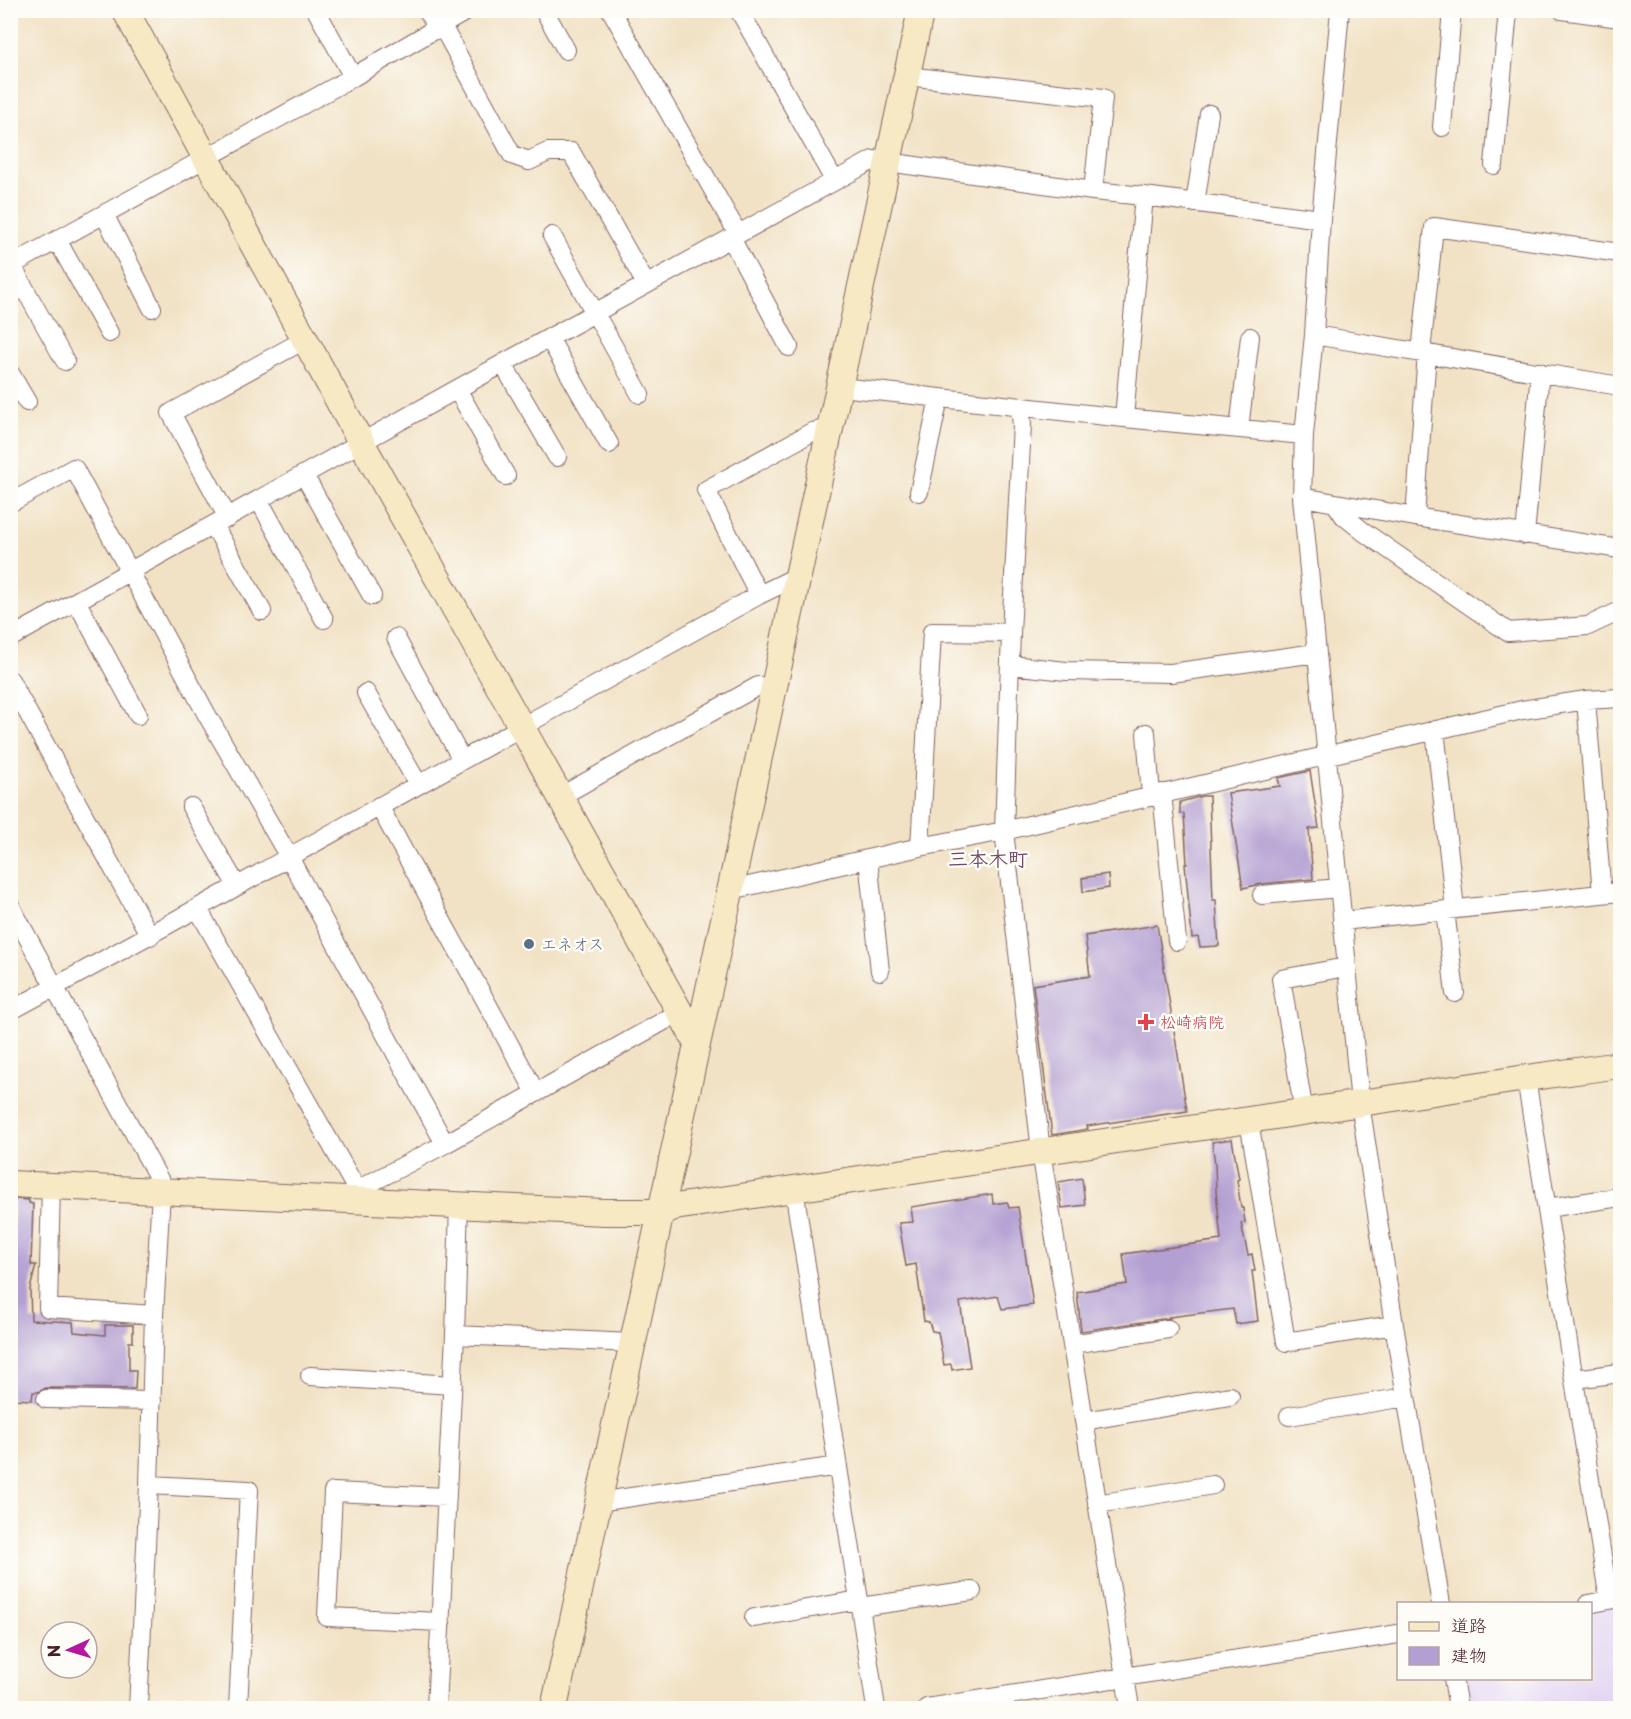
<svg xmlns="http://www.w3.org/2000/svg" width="1631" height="1719" font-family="'Playpen Sans','Klee One',sans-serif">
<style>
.built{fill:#e2d4f3}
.building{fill:#b39fd2}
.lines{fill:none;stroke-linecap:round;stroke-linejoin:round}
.street-casing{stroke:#846361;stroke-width:20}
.secondary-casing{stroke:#846361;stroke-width:28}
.street{stroke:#fff;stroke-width:18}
.secondary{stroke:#f6e9c3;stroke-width:26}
.service-dot{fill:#5c6f8a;stroke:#fdfcf7;stroke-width:2}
.health-dot{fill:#e0444e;stroke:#fdfcf7;stroke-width:2}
.labels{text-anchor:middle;stroke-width:5;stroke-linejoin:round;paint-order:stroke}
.service-label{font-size:16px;fill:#4e5e75;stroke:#fdfcf7;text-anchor:start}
.health-label{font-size:16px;fill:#be3a42;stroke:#fdfcf7;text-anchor:start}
.quarter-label{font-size:20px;font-weight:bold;fill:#6f4c65;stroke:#fdfcf7}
</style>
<rect width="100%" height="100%" fill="#fdfcf7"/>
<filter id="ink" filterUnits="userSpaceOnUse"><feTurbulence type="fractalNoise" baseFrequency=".0167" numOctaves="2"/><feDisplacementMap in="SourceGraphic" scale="12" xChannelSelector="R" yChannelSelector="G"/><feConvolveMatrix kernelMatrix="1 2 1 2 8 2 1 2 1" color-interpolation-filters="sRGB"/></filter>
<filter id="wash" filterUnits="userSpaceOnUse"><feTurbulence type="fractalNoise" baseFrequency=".008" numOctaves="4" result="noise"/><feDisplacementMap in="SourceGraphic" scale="24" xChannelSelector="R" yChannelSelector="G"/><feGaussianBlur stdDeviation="1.35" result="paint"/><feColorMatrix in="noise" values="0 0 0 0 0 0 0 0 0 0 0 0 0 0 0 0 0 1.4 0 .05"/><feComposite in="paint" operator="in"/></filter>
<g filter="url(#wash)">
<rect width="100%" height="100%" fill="#f1e2c5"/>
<path class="built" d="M1620,1604V1708H1465L1460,1679L1590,1678L1591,1609Z"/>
<g id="blocks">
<path class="building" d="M1310,771L1319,828L1309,829L1313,879L1261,884L1243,888L1228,793L1280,786L1278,778Z
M1202,796H1209L1213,900H1216L1219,946L1200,947L1198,937L1192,938L1185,864H1187L1184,814H1180V802Z
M1108,874L1109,888L1083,892L1082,878Z
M1157,925L1187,1111L1087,1126L1088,1129L1052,1135L1033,985L1090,976L1085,936Z
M1232,1139L1239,1179L1237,1180L1241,1208H1243L1245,1222L1241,1223L1248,1255L1252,1254L1255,1271H1252L1258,1321L1236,1324L1233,1309L1169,1317L1170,1318L1081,1331L1077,1292L1127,1284L1123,1254L1221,1240L1216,1191L1215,1164L1212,1142Z
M1082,1178L1085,1205L1062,1208L1058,1182Z
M992,1194L993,1204L1007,1202L1009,1208L1018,1207L1033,1305L1002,1309L998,1296L960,1302L970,1367L952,1370L951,1364L944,1365L938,1332L932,1331L929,1322L924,1321L916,1264L906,1266L899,1223L913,1222L911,1207Z
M13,1199L29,1200V1203L33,1204L31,1265H36L30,1289L31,1320L73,1322L74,1332L105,1335V1325H133V1342H129V1370H136L135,1389L46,1388L38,1392H33L32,1400L10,1399V1242L11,1220H13Z"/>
</g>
</g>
<g filter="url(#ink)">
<use href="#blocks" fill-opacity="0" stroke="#846361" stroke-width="1.5"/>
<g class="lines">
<defs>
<path id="street" d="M316,10L353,77
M427,10L432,19L447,35L512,155L529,161L548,152H571L646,284
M544,10L566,50
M611,10L738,234
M739,10L834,180
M1340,10L1321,219L1314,335L1304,435L1302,497L1360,1103L1394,1325L1441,1604
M1562,10L1620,18
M907,76L1103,98L1093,191
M1442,127L1452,10
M1494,165L1508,10
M1195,203L1209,114
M104,214L152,308
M552,236L640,394
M731,238L789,347
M57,240L109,333
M10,266L353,77L468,10
M12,266L65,361
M1314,335L1620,386
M549,338L609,444
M1421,352L1434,227L1620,253
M503,364L557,457
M10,373L27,402
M840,387L1124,418L1304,435
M457,389L506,476
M1020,407L1022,425L1011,633L1004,831L1041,1151L1130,1708
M1124,418L1144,196
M1239,429L1250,337
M304,475L372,596
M919,492L939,398
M1302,497L1415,517L1620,549
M259,500L324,619
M10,503L74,468L207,715L289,857L445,1144
M1335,503L1344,516L1364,532L1508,632L1588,626L1620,611
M1415,517L1427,353
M228,518L171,413L306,339
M214,526L262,611
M1525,535L1540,372
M759,595L706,490L812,432L830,428
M77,602L138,715
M10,638L549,338L873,160L1093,191L1144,196L1321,219
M396,638L462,760
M1011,665L1066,671L1171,673L1316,653
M10,680L150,936
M366,693L418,784
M1586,700L1602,894
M1435,730L1455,909
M1146,733L1151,795
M1162,793L1177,941
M561,796L758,686L774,688
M379,806L536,1093
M191,807L237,886
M920,847L932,632L1011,633
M868,859L880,971
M731,890L920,847L1004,831L1522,710L1586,700L1620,698
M1262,895L1339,888
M10,905L160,1181L161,1191L154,1315L149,1485L138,1708
M198,909L357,1190
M1445,910L1455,993
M1342,921L1620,892
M10,1011C262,875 509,732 759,595L798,576
M1526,1078L1609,1600
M1304,1112L1281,979L1346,967
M1249,1121L1286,1342L1394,1325
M51,1186L48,1308L154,1315
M794,1189L876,1708
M354,1200L357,1190L445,1144L680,1012
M1547,1208L1620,1197
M455,1335L632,1343
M1072,1344L1168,1329
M310,1376L453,1385
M1575,1379L1620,1373
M46,1399L152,1401
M1289,1416L1406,1397
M1084,1421L1230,1396
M149,1485L249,1490L238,1708
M598,1502L838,1466
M1097,1504L1213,1485
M1588,1604L1620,1598
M860,1607L972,1591
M754,1618L859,1600
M441,1622L327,1617L333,1492L447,1497
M1453,1678L1458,1708
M436,1708L455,1335L459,1204
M927,1708L1398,1634"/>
<path id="secondary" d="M125,10L361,442L521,726L697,1043
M10,1184L604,1212H660L675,1207L1526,1078L1620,1065
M554,1708L798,576L921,10"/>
</defs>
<use href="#street" class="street-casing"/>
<use href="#secondary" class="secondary-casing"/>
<use href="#street" class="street"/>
<use href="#secondary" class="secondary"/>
</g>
</g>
<circle class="service-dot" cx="529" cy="944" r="6"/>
<path class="health-dot" d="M1143 1013h6v6h6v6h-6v6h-6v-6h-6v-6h6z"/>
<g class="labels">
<g class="service-label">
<text x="541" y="950">エネオス</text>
</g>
<g class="health-label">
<text x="1160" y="1028">松崎病院</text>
</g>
<g class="quarter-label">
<text x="988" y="866">三本木町</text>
</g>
</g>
<rect width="1631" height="1719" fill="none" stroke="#fdfcf7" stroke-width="36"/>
<rect x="1397" y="1602" width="195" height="78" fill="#fdfcf7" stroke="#b5a4a5" stroke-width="1.5"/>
<rect x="1409" y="1622" width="30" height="9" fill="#f6e9c3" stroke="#b5a4a5" stroke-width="1.5"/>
<text x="1451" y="1632" font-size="18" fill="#4a1f2b">道路</text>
<rect x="1409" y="1647" width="30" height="18" fill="#b39fd2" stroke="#b5a4a5" stroke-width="1.5"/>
<text x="1451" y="1662" font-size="18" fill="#4a1f2b">建物</text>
<g transform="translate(69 1650) rotate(266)"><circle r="28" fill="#fdfcf7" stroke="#b5a4a5" stroke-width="1.5"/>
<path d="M0-4.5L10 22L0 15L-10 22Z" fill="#b5179e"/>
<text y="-9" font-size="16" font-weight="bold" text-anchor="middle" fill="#4a1f2b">N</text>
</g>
</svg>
